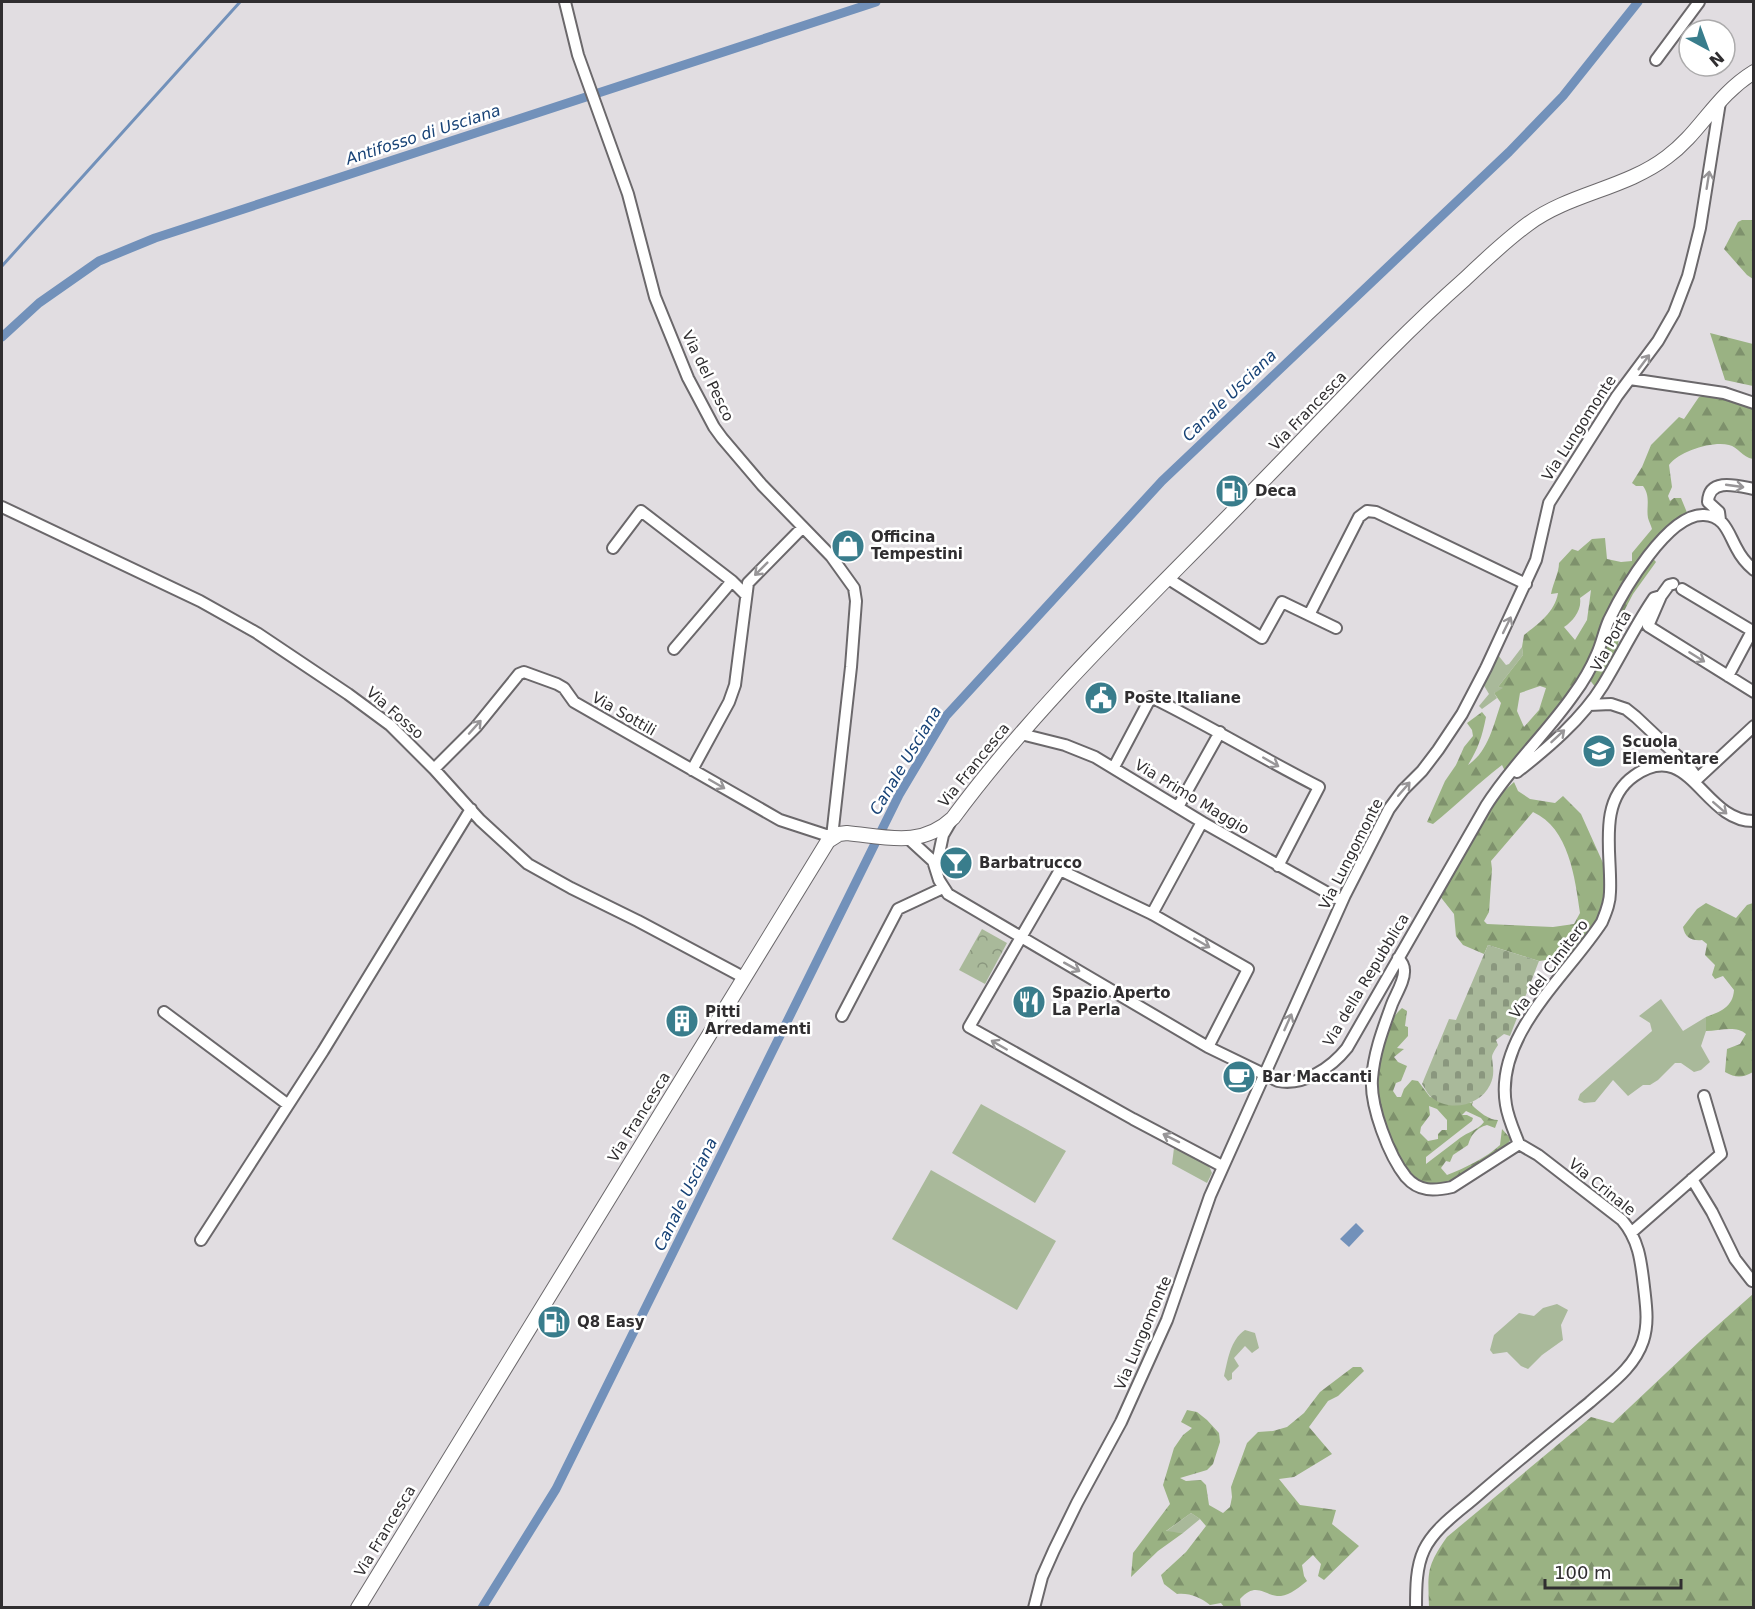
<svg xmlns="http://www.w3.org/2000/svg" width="1755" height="1609" font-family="'DejaVu Sans',sans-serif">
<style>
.grass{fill:#a9b99a}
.forest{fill:url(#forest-firs);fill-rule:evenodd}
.cemetery{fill:url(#cemetery-stones)}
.park{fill:url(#park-crowns)}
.water{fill:#7291ba}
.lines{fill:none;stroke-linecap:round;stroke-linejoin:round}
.stream{stroke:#7291ba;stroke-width:3}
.canal{stroke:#7291ba;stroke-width:9}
.minor-casing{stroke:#6b686b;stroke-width:14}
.major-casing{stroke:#6b686b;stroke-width:16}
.minor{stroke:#fff;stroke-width:10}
.major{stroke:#fff;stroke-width:14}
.oneway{stroke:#989698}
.labels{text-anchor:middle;stroke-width:5;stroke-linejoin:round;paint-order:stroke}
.street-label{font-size:15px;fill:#302e30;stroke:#fff}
.poi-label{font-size:15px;font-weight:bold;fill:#302e30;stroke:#fff;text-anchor:start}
.water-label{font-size:16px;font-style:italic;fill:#174276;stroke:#fff}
</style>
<defs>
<pattern id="forest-firs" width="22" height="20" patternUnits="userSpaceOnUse" patternTransform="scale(1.5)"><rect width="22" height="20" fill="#9ab283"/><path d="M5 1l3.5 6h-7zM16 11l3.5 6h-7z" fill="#7e916c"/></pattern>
<pattern id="cemetery-stones" width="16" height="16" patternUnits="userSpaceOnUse" patternTransform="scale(1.5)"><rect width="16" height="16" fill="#a9b99a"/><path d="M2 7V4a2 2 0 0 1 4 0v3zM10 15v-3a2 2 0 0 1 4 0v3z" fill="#8a977e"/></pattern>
<pattern id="park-crowns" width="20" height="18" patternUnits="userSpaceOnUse" patternTransform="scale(1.5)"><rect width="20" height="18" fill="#a9b99a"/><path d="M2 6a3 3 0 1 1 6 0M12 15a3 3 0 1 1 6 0" fill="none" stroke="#8a977e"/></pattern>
</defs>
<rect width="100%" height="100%" fill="#e1dde1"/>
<path class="grass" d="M1522,647L1523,655L1498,687L1505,688L1494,693L1497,698L1482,709L1479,706L1489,694L1483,684L1498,655L1506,665L1509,664Z
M1661,999L1683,1031L1706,1017V1031L1701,1046L1710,1062L1701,1070L1694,1072L1681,1063H1675L1658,1080L1650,1085H1643L1628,1096L1613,1080L1595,1102L1584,1103L1578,1100L1580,1094L1652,1031L1650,1023L1639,1016Z
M981,1104L1066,1151L1035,1203L952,1153Z
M1174,1148L1209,1166L1212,1173L1207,1183L1172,1164Z
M931,1170L1056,1241L1017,1310L892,1239Z
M1557,1304L1568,1310L1561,1325L1563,1340L1542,1355L1528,1369L1521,1366L1507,1352L1493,1354L1490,1350L1494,1335L1519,1313L1534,1316L1543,1308Z
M1245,1330L1255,1333L1259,1348L1252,1353L1245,1346L1234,1358L1239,1366L1232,1373V1379L1228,1381L1224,1376C1228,1360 1230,1340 1245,1330Z
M1191,1513L1200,1519L1183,1533L1165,1532Z"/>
<path class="forest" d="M1742,220H1753V279L1747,275L1724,249L1738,222Z
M1710,333L1753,344V386L1725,380Z
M1709,394L1753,409V459C1742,457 1738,447 1729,445C1712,441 1680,451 1669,465L1672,487L1668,496L1670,501L1674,498H1681L1688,515L1648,553L1656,562L1633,594L1622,615L1623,624L1619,635L1618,647L1596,688L1589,679L1561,706L1505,771L1502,765C1478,783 1457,805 1433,824L1427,822L1445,781L1456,765L1464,747L1473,736L1472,730L1467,723L1482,712L1486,717C1482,737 1478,749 1468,765C1488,752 1494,724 1501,703L1494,693L1503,688L1498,687L1523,655L1522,647L1524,635C1538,624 1555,612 1558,593L1551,594C1553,583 1559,573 1559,563L1572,549L1578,551L1592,539L1605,538L1607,559L1621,562L1632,561V553L1652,529C1651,525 1649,522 1648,518C1646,507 1651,497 1643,486H1636L1632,483L1642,467L1651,445L1679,417L1684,419L1699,397ZM1591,590L1587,620L1575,640L1564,627C1573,621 1582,610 1580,598ZM1540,686L1546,688L1539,710L1524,727L1517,711L1520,693Z
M1514,782L1518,791L1530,799L1555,803L1563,796L1581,814L1603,863L1608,882L1602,916L1571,957L1539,961L1488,945L1484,954L1463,945L1456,936L1454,914L1439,895L1501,794ZM1533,812C1569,828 1575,878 1580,913L1574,924L1553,927L1487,924L1484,921L1489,912L1492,869L1491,861Z
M1706,903L1736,918L1747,905L1753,903V1072C1742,1078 1736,1078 1725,1072L1727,1049L1740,1044L1746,1034C1736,1025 1719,1031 1706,1031V1017C1720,1012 1733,1007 1734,990L1723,976L1715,979L1712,975L1715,965L1705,955L1707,944L1702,940C1692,941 1685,938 1683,927L1697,909Z
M1402,1008L1407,1011L1405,1026L1408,1027V1036L1397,1048L1404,1049L1394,1057L1398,1062L1407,1066L1401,1081L1396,1083L1393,1091L1397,1097H1401L1404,1089L1412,1080L1418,1081L1430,1097L1471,1103L1473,1101L1472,1105C1479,1112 1489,1120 1498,1120L1495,1128L1487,1125C1476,1128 1471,1135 1468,1145L1453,1155L1450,1162L1446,1161L1441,1168L1447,1175C1465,1168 1486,1158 1500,1145L1502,1129L1511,1139C1504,1151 1456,1183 1443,1185C1437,1186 1429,1185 1423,1185C1400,1168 1379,1119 1377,1090C1377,1074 1379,1060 1384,1044C1388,1028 1390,1019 1402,1008ZM1429,1106L1437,1109L1447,1120V1130H1442L1438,1134V1139L1428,1141L1420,1133L1421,1127L1430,1115ZM1466,1111L1481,1118L1484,1122C1478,1130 1468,1132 1460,1138C1449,1147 1437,1155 1426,1164V1157L1472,1121L1473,1118L1467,1115H1462Z
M1753,1294V1607H1429C1428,1572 1426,1567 1447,1537L1591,1417L1613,1423L1700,1341Z
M1353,1367H1361L1364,1371L1338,1396L1328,1401L1309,1427L1332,1454L1294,1477L1279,1479L1300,1505L1336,1510L1332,1524L1359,1546L1324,1580L1318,1576L1321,1564L1313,1555L1302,1565L1304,1576L1307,1581C1301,1586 1290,1595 1281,1596C1265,1597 1257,1580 1240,1599L1241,1607H1224L1221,1603L1210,1605C1199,1597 1191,1593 1177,1594L1164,1584L1161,1575L1186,1552L1206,1526L1200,1519L1191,1513L1166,1531L1183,1533L1158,1551L1131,1577L1133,1553L1170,1504L1163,1485L1174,1448L1183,1435L1192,1428L1181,1422L1187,1410L1197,1412L1207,1420L1219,1433L1220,1442L1213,1464L1207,1470L1180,1478L1186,1481L1201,1480L1206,1485L1209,1505L1223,1513L1230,1507L1232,1497L1231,1487L1247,1443L1258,1432L1273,1431L1287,1427L1304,1413L1320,1392Z"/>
<path class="cemetery" d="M1488,945L1539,961L1510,1036L1504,1034L1496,1040L1498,1045C1496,1048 1492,1054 1492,1057C1493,1067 1495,1075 1490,1085C1480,1106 1448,1113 1430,1096C1427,1093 1425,1088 1422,1084L1449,1019L1456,1020Z"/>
<path class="park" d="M982,929L1007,943L985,984L959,970Z"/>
<path class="water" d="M1356,1223L1364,1231L1349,1247L1340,1239Z"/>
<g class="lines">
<path class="stream" d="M2,266L240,2"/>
<path class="canal" d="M2,337L39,303L99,261L155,238L876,2
M482,1608L556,1489L899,795L946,716L1162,481L1509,152L1563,96L1638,2"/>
<defs>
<path id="minor" d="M1656,60L1699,2
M1630,379L1724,393L1754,403
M2,507L200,601L257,633L348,694L390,725L434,769L480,820L528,864L571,888L638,921L743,977
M1720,520L1719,512L1708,502C1709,477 1738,486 1754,489
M613,548L641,511L732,581L746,595
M1167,578L1262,638L1282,602L1336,628
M1682,589L1754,632
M1661,596L1648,626L1754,692
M1309,615L1359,517L1367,511L1376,512L1526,584
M674,649L732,581
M1728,676L1752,631
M1589,705L1611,704L1626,709L1636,717L1689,767L1694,774L1695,781
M1021,734L1065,745L1095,757L1202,822L1342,901
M1114,767L1151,697C1208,725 1262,758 1319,787L1278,866
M434,769L476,727L519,674L524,672L557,684L564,688L574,702L780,820L832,837L851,667L856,601L854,588L831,556L762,485L722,438L714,427L688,378L655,297L628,194L578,55L565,2
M692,770L729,702L735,685L748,583L802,528
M1517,772C1548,748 1582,719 1603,685C1620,657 1634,628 1652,601L1654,598L1661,596L1669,585L1673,584
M1695,781L1754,726
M1178,807L1220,732
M909,839L933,861L939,880L948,894L1208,1047L1278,1081C1304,1086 1331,1068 1347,1048L1486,806C1511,766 1547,733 1574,694C1583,682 1591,668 1597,654C1602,643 1604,631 1609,620C1623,591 1668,513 1704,515C1725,516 1728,533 1737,549C1741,557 1747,564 1754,570
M936,868L943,835L950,823
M1152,914L1202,822
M1398,958C1401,961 1404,965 1404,970C1405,980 1396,994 1392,1004C1383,1029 1374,1052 1372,1079C1370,1106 1389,1156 1406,1177C1419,1192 1434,1191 1452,1187L1519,1144
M164,1012L287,1104
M842,1016L898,909L943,888
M1208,1047L1248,969L1152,914L1060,870L969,1027L1133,1119L1222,1166
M1519,1144C1514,1131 1508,1118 1506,1105C1494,1035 1567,976 1602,922C1606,912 1610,903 1610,892C1612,853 1597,802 1634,776C1690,736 1703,822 1754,821
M1692,1179L1712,1212L1735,1259L1752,1281
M1632,1232L1721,1154L1704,1096
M201,1240L323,1051L471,809
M1034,1608L1042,1577L1054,1550L1077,1503L1121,1422L1167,1320L1210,1196L1345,895L1389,809L1403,790L1422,771L1438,750L1462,714L1486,668L1536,560L1549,503L1617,396L1658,341L1674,313L1688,276L1700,228L1720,102
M1416,1608C1416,1588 1416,1567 1424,1550C1435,1527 1460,1511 1478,1495C1515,1463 1552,1433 1590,1402C1610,1384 1634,1368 1643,1341C1649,1323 1646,1305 1644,1287C1641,1261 1639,1240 1622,1220L1538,1155L1519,1144"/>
<path id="major" d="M358,1608L828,841L839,834L847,833C887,837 921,848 953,818C1041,699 1151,597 1253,491C1323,420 1390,345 1465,279C1485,260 1505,241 1528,224C1570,193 1625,189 1667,157C1701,132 1715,96 1754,72"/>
</defs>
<use href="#minor" class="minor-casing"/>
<use href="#major" class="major-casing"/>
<use href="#minor" class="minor"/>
<use href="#major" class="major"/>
</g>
<defs><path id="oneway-shaft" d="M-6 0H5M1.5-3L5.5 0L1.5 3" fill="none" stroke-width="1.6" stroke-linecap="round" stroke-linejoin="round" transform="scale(1.5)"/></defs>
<g class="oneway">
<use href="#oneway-shaft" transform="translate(1708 180) rotate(-81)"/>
<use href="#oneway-shaft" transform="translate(1644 362) rotate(-53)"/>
<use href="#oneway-shaft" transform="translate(1735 486) rotate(8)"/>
<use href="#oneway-shaft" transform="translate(761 569) rotate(135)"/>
<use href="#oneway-shaft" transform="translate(1507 625) rotate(-64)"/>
<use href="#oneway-shaft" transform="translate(1697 657) rotate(32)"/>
<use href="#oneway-shaft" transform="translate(475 727) rotate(-48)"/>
<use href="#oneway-shaft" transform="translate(1558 736) rotate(-43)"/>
<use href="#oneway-shaft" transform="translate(1271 762) rotate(30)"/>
<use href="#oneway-shaft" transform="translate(717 784) rotate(30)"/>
<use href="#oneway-shaft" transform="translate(1404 789) rotate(-49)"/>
<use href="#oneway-shaft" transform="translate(1720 808) rotate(41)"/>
<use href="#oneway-shaft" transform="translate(1202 943) rotate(30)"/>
<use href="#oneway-shaft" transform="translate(1072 967) rotate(29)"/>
<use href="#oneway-shaft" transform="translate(1288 1022) rotate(-66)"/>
<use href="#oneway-shaft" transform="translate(999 1045) rotate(-150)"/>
<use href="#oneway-shaft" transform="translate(1171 1138) rotate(-153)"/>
</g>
<defs>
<symbol id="fuel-disc" viewBox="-11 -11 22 22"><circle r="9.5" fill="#397d8c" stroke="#fff"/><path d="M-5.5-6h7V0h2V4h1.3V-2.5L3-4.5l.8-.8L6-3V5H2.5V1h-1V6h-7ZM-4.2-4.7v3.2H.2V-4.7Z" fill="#fff"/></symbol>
<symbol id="shop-disc" viewBox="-11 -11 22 22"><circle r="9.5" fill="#397d8c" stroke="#fff"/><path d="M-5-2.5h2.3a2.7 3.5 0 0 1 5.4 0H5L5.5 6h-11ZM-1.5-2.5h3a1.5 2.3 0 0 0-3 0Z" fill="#fff"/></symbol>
<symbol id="civic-disc" viewBox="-11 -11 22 22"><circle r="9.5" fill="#397d8c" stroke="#fff"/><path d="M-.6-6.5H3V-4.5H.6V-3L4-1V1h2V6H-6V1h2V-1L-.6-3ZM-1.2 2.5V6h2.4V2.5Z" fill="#fff"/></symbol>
<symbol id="school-disc" viewBox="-11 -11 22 22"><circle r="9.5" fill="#397d8c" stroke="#fff"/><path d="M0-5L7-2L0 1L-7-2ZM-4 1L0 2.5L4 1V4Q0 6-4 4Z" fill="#fff"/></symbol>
<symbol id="bar-disc" viewBox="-11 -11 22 22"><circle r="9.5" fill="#397d8c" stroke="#fff"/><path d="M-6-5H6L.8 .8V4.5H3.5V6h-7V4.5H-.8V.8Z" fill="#fff"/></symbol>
<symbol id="restaurant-disc" viewBox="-11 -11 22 22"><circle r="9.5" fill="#397d8c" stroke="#fff"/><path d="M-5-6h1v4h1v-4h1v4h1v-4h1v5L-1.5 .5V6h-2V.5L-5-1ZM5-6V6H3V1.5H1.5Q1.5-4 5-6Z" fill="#fff"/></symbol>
<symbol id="building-disc" viewBox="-11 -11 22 22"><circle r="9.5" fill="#397d8c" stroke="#fff"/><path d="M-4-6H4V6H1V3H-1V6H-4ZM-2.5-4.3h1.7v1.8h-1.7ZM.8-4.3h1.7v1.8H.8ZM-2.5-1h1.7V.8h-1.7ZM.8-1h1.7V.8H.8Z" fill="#fff"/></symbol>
<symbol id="cafe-disc" viewBox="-11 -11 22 22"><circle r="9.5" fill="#397d8c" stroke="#fff"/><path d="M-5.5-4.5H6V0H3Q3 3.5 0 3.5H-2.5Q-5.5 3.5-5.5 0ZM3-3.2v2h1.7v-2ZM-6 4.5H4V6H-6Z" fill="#fff"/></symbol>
</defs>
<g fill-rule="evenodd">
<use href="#fuel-disc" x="1213" y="472" width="38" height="38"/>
<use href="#shop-disc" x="829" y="527" width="38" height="38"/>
<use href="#civic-disc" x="1082" y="679" width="38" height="38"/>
<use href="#school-disc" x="1580" y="732" width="38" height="38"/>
<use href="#bar-disc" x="937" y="844" width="38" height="38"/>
<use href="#restaurant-disc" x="1010" y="983" width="38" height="38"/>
<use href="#building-disc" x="663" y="1002" width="38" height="38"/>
<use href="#cafe-disc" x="1220" y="1058" width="38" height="38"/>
<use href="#fuel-disc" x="535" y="1303" width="38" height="38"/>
</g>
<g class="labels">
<g class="street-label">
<text transform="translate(708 376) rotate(64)" y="5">Via del Pesco</text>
<text transform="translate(1308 411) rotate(-46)" y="5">Via Francesca</text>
<text transform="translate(1579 428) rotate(-57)" y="5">Via Lungomonte</text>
<text transform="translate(1611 641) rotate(-61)" y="5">Via Porta</text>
<text transform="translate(395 713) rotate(41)" y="5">Via Fosso</text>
<text transform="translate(624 714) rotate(30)" y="5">Via Sottili</text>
<text transform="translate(974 765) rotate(-51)" y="5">Via Francesca</text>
<text transform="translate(1192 797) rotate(31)" y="5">Via Primo Maggio</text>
<text transform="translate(1351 854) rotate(-63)" y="5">Via Lungomonte</text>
<text transform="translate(1549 969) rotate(-53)" y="5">Via del Cimitero</text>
<text transform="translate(1366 980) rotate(-59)" y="5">Via della Repubblica</text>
<text transform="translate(639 1117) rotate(-58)" y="5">Via Francesca</text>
<text transform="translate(1602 1187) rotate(39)" y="5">Via Crinale</text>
<text transform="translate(1143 1333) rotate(-67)" y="5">Via Lungomonte</text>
<text transform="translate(385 1531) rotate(-59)" y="5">Via Francesca</text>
</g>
<g class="poi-label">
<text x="1255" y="496">Deca</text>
<text x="871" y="542">Officina<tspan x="871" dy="17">Tempestini</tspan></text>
<text x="1124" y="703">Poste Italiane</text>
<text x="1622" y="747">Scuola<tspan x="1622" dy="17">Elementare</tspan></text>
<text x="979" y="868">Barbatrucco</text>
<text x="1052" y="998">Spazio Aperto<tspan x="1052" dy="17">La Perla</tspan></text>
<text x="705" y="1017">Pitti<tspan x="705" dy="17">Arredamenti</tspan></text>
<text x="1262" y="1082">Bar Maccanti</text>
<text x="577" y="1327">Q8 Easy</text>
</g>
<g class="water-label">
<text transform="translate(423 134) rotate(-18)" y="6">Antifosso di Usciana</text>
<text transform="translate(1229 395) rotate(-44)" y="6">Canale Usciana</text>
<text transform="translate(905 760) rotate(-59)" y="6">Canale Usciana</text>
<text transform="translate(685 1194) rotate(-64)" y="6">Canale Usciana</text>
</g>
</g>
<rect width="1755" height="1609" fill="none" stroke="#302e30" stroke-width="6"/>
<g transform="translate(1707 48) rotate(139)"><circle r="28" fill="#ffffff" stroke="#acabac" stroke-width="1.5"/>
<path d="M0-4.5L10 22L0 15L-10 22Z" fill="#397d8c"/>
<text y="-9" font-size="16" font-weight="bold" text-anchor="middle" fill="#302e30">N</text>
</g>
<path d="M1545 1579v9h136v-9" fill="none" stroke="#302e30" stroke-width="3"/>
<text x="1554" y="1579" font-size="18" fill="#302e30" stroke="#ffffff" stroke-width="4.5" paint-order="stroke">100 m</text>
</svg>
